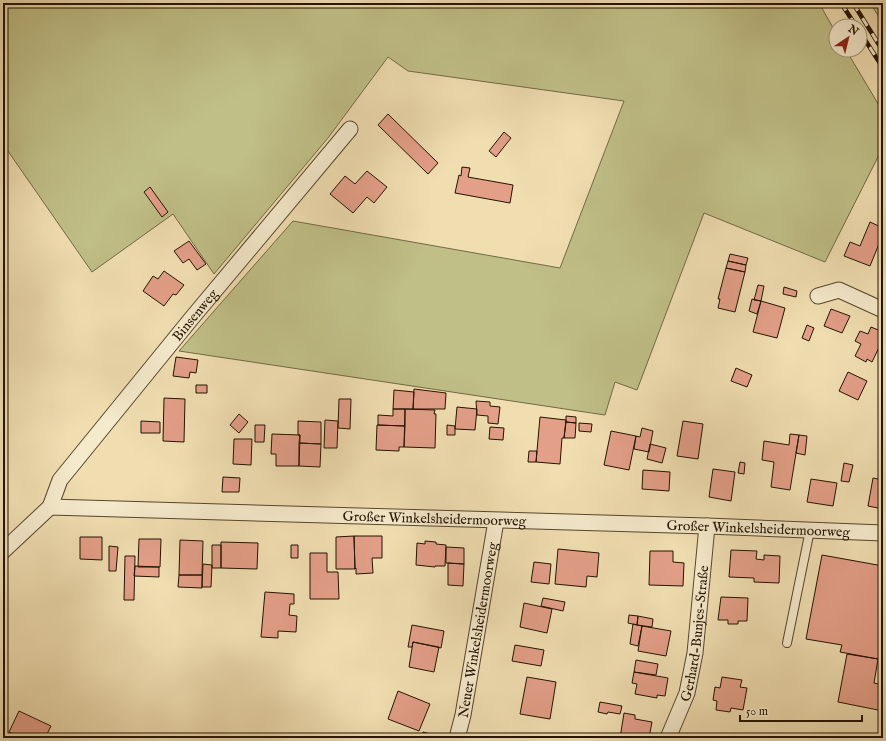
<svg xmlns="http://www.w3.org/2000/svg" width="886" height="741" font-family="'IM FELL English',serif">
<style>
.grass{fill:#c0bf87;stroke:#726944}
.building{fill:#e39f88;stroke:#231300}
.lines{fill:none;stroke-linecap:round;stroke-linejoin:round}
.lane-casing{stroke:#56462c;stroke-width:10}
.street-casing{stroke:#56462c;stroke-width:17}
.lane{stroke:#f5eacc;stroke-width:8}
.street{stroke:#f5eacc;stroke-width:15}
.rail-casing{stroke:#231300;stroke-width:4.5}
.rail{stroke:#f5eacc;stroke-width:3;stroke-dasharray:9;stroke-linecap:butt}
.labels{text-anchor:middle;stroke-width:3;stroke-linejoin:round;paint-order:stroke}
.street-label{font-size:14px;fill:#231300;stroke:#f5eacc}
</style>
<rect width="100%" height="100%" fill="#f0deb1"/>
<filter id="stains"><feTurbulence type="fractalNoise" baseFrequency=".005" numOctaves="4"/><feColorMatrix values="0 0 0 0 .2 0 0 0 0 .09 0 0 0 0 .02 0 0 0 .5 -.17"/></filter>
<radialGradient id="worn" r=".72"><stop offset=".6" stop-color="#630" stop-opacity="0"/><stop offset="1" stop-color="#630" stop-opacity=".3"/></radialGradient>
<path class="grass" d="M3,3H819L836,33V50H846L883,112V147L825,262L704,213L637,390L615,382L605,415L179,351L293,221L560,268L624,101L408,71L388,57L328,138L214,274L173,214L92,272L3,144Z
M870,3H883V23Z"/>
<path class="building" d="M388,114L438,163L428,174L378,125Z
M504,132L511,138L496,157L489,151Z
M462,167L470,168L468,177L513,185L510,203L455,193L459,175L461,176Z
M367,171L387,187L374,203L367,197L353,213L330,194L345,176L355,184Z
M150,187L168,212L162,217L144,192Z
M870,222L883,228V234L870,266L844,256L850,242L860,246Z
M189,241L206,264L197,270L189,259L183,263L174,251Z
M730,254L748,258L746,265L728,261Z
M728,261L746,265L745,272L726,268Z
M726,268L745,272L735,312L718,308L720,299H718Z
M164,271L184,285L176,295L173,294L164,306L143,291L153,276L158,279Z
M758,285L764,286L761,301L754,300Z
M784,287L797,291L796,297L783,294Z
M752,299L761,301L757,314L749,311Z
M761,301L785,308L777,338L753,332Z
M831,309L850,316L842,333L824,326Z
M807,325L814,328L809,341L802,338Z
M871,327L883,332V339L872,362L867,359L866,362L855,356L861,344L855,341L860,331L868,334Z
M176,357L198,360L196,373L190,372L189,378L173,376Z
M736,368L752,375L747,387L731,381Z
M848,372L867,381L858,400L839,391Z
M196,385H207V393H196Z
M414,389L446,393L445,409H413Z
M394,390L414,392L413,409H393Z
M164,398L185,399L184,442L163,441Z
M339,399H351L350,429L338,428Z
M476,401L490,402V406L500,407L498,424L488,423V416L477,415Z
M457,407L477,409L475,430L455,429Z
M393,409H405V426L378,425V415L393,416Z
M405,409L435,410L434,414H436L435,448L404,447Z
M239,414L248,422L239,433L230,425Z
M566,416L576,417V423L566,422Z
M540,417L566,420L564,438H562L560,464L536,462Z
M325,420L338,421L337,448H324Z
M141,421L160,422V433H141Z
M298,421L321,422V444L299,443L300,435H298Z
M683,421L703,424L698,459L677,456Z
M566,422L576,423L575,438H564Z
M579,423L592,424L591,432L579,431Z
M255,425H265L264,442H255Z
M377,425L405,426L404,447H399V451L376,450Z
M447,425L455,426V435H447Z
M490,427L504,428L503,440L489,439Z
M642,428L653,431L649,452L634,449L636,436L640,437Z
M611,431L636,436L629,470L604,465Z
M272,434L300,435L299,466H276V454H271Z
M790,434L799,435L790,490L771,487L774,462L762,460L764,441L789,445Z
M799,435L807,436L805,455L796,453Z
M234,439H252L251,465L233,464Z
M299,443L321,444L320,467L299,466Z
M650,444L666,448L662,463L647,459Z
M529,451H537L536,462H528Z
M740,462L745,463L744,474L738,473Z
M844,463L853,465L849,482L841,481Z
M713,469L735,472L731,501L709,497Z
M643,470L670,472L669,491L642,489Z
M223,477L240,478L239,492H222Z
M873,478L883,480V509L868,506Z
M811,479L837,483L833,506L807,502Z
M354,536L355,569H336V537Z
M354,536H382V558H372L373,573L356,574V568L355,569Z
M80,537H102V560L80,559Z
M139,539H161L160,567H138Z
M180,540L203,541L202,575H179Z
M425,541L436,542V544L446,545L445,566H435V567L416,565L417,543L425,544Z
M221,542L258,543L257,569L221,568Z
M212,545H221V568H212Z
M291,545H298V558H291Z
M109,546L118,547L116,571H109Z
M446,547L464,548V564L446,563Z
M558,549L599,553L597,577L587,576L586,587L555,584Z
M731,550L757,551L756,559L764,560V555L780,556L779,583L754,582V578L729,577Z
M650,551H673V562L684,563L683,586L649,585Z
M310,553H327V572H338L339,599H310Z
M822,555L883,566V634L878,659L840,652L842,645L806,639Z
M125,556H135L134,600H124Z
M534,562L551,564L549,584L531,582Z
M448,563L464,564L463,586L448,585Z
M203,564L212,565L211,587H202Z
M135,566L159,567V577L134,576Z
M179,575H202V588L178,587Z
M265,592L294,594V604H290L289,615L297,616L296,632L278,631V638L261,637Z
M721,597L748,598L747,621H738V624H728V620H718Z
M543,598L565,602L563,611L541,606Z
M524,603L552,609L547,633L520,627Z
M629,615L638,616L637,625L628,623Z
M638,616L653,619L652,627L637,625Z
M633,624L642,626L638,646L630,644Z
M412,625L444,631L441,648L413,642L412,647H408Z
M642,626L671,631L666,656L638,651Z
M413,642L439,647L434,672L409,667Z
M515,645L544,650L541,666L512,661Z
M847,654L878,659L874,683L883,685V711L838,702Z
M636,660L658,664L656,675L634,672Z
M634,672L668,678L665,696L657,695V698L635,694L637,684L632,683Z
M527,677L556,682L550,719L520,714Z
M722,677L742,680L740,687L747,688L743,710L731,708L730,712L716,710L717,701L713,700L715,687L720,688Z
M398,691L430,704L419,731L388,719Z
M600,702L622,706L620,714L608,712L607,714L598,712Z
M19,711L51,726L45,738H22L9,732Z
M624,713L635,715V719L652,722L649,738H620Z
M423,732L438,736V738H421Z"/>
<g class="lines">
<defs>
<path id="lane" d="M787,643L810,530"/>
<g id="street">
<path d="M818,296L839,290L883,310"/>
<path id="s1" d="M50,507L60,480L191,319L350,129"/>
<path id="s2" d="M3,551L50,507L707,526L883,533"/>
<path id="s3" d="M457,738L463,715L496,521"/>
<path id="s4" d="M668,738L687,693L695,653L707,526"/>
</g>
</defs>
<use href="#lane" class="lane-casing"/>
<use href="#street" class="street-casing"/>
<use href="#lane" class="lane"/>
<use href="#street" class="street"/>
<defs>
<path id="rail" d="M841,3L856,26
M853,3L883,51
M860,32L883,68"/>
</defs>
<use href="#rail" class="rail-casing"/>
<use href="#rail" class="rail"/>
</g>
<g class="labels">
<g class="street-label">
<text dy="5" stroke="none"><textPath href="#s1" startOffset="242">Binsenweg</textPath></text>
<text dy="5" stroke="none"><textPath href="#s2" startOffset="449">Großer Winkelsheidermoorweg</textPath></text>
<text dy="5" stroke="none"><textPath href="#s2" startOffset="773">Großer Winkelsheidermoorweg</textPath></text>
<text dy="5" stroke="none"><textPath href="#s3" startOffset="110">Neuer Winkelsheidermoorweg</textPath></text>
<text dy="5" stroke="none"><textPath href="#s4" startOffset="109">Gerhard-Bunjes-Straße</textPath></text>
</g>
</g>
<rect width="886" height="741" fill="none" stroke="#f0deb1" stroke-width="16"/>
<rect x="4" y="4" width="878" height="733" fill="none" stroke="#231300" stroke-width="2"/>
<rect x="8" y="8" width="870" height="725" fill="none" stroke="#231300"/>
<g transform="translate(848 38) rotate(35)"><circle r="19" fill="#f5eacc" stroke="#a1947a"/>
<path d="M0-3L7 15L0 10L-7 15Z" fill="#8f2418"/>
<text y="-6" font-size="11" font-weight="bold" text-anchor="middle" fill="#231300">N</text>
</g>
<path d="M740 715v6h122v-6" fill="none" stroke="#231300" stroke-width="2"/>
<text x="746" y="715" font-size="12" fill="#231300" stroke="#f5eacc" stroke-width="3" paint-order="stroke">50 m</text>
<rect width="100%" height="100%" filter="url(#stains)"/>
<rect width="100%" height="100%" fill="url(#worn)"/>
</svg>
